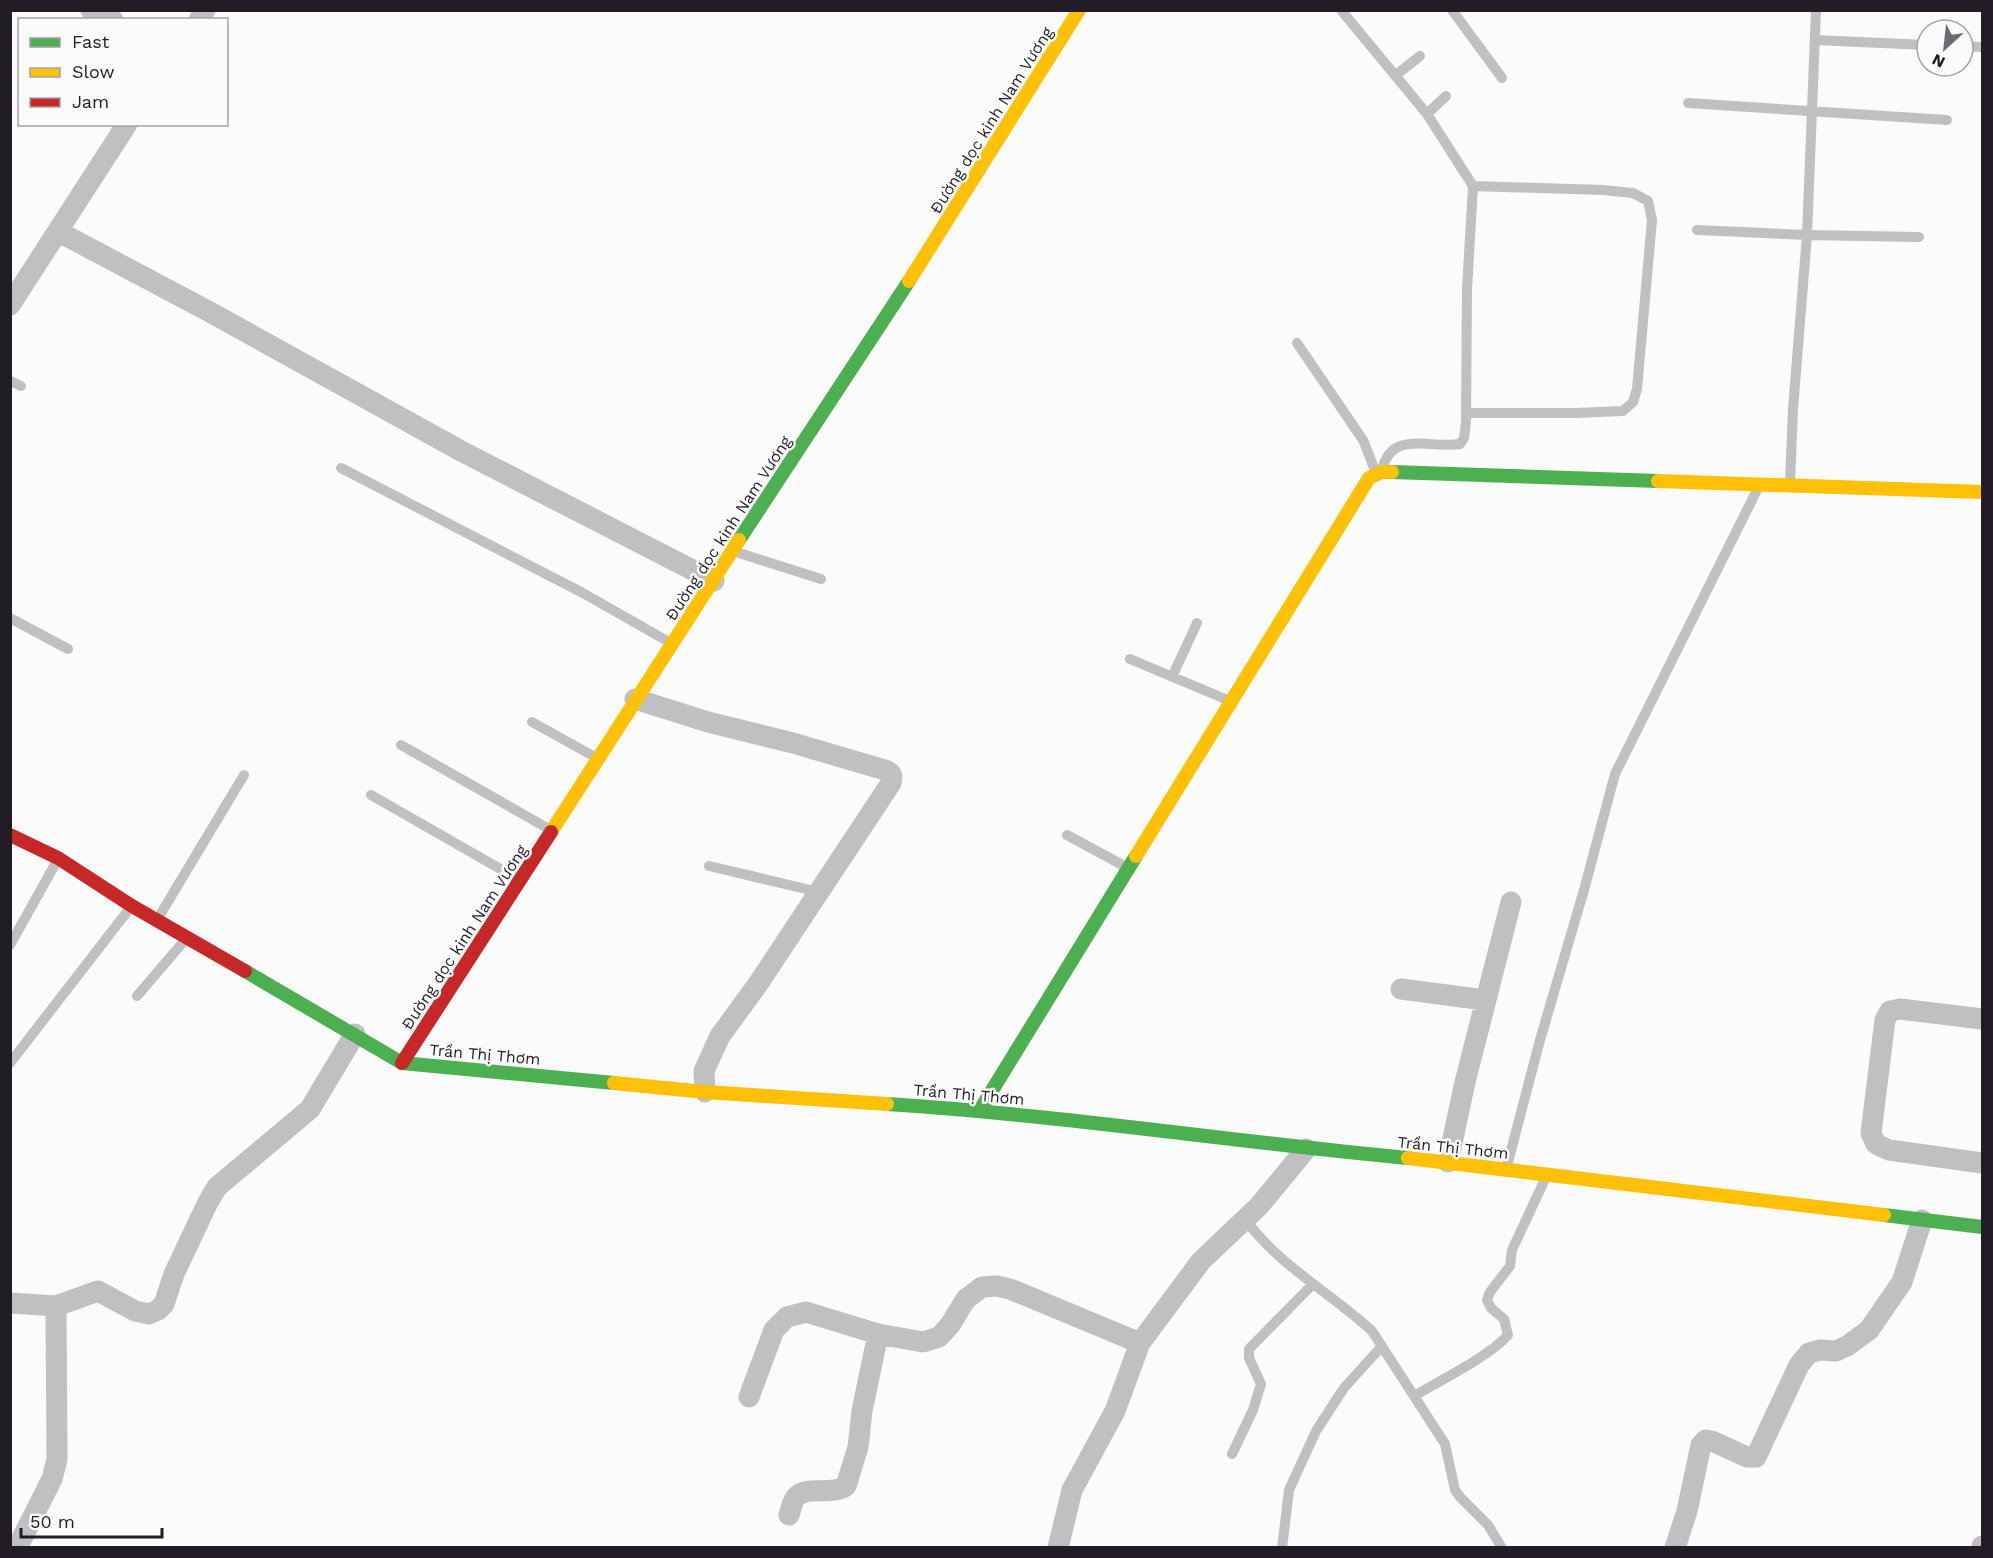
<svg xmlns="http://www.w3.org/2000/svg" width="1993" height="1558" font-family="'Work Sans',sans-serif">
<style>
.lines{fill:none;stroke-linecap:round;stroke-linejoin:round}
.lane{stroke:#c0bfc2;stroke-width:10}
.street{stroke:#c0bfc2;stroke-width:21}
.fast{stroke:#4caf50;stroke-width:14}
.slow{stroke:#ffc107;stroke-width:14}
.jam{stroke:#c62828;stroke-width:14}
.labels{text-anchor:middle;stroke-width:5;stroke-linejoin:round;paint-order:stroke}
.street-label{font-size:16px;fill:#211c26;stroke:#fbfbfb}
</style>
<rect width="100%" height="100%" fill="#fbfbfb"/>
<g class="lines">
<path class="lane" d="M1341,10L1427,114L1473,186L1467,289L1466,422L1464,438L1460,444C1430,449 1392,429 1382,470
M1452,10L1502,78
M1815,40L1927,45
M1963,46L1982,47
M1396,75L1420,56
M1688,103L1947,120
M1427,114L1446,96
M1697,230L1807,235L1919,237
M1297,343L1363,440L1376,473
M10,381L21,386
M1467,413H1575L1623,411L1633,402L1637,389L1652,220L1648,201L1633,193L1603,190L1473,186
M341,468L583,593L669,642
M1790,483L1793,409L1807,235L1816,10
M736,552L821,579
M10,618L68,649
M1130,659L1230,701
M1172,677L1197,623
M532,722L595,757
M401,745L549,829
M371,795L518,879
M1067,835L1128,868
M709,866L819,892
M157,920L244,775
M10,945L58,859
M137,996L185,940
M10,1063L130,908
M1507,1166L1540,1040L1584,890L1615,774L1759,486
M1245,1219C1279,1266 1330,1292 1372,1331L1445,1444L1455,1490L1460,1497L1488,1525L1502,1548
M1414,1396C1439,1381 1490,1356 1508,1335L1504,1319L1491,1308L1487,1300L1490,1292L1510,1266L1512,1250L1547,1175
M1232,1454L1253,1410L1261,1384L1249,1358V1349L1313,1284
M1282,1548L1289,1490L1316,1431L1344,1388L1382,1346"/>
<path class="street" d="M91,10L113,20
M199,20L205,10
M59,232L208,311L463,452L714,581
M10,305L127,124
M635,699L708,722L793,743L885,770C892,773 893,775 891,783L758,984L720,1036L704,1071L705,1092
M1401,989L1485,1000
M1982,1019L1900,1009L1890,1011L1885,1020L1871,1133L1876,1144L1889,1150L1982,1163
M1448,1162L1465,1082L1511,902
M10,1303L56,1306L98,1291L135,1311L149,1314L158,1310L164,1304L174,1274L208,1202L217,1187L310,1109L355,1034
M749,1397L774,1330L787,1317L806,1312L878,1334L923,1342L939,1337L950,1325L966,1299L982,1287L997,1286L1010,1289L1140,1343
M789,1515C791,1510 792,1501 796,1497C806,1485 832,1496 846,1486L858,1447L862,1411L878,1334
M17,1548L52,1479L57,1459L56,1306
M1058,1548L1072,1490L1115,1411L1140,1343L1201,1261L1259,1206L1306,1149
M1675,1548L1687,1511L1701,1445L1706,1440L1712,1441L1747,1457H1756L1799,1365L1809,1353L1820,1350L1836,1351L1847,1346L1869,1330L1902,1282L1922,1220
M1982,1548V1546"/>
<path class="fast" d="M1392,472L1658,481
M739,540L909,281
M245,971L402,1063L614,1083
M887,1104C1061,1115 1234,1142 1408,1158
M980,1110L1136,856
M1884,1215L1982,1227"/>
<path class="slow" d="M909,281L1079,10
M1658,481L1982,492
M551,832L739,540
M1136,856L1369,478L1382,472H1392
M614,1083L705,1092L887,1104
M1408,1158L1884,1215"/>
<path class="jam" d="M10,835L58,858L132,906L245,971
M402,1063L551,832"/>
</g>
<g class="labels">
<g class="street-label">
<text transform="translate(991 120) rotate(-58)" y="6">Đường dọc kinh Nam Vương</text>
<text transform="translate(728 528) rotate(-57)" y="6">Đường dọc kinh Nam Vương</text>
<text transform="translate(464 937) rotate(-57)" y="6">Đường dọc kinh Nam Vương</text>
<text transform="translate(485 1054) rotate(5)" y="6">Trần Thị Thơm</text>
<text transform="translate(969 1094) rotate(5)" y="6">Trần Thị Thơm</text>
<text transform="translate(1453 1147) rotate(6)" y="6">Trần Thị Thơm</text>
</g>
</g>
<rect width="1993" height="1558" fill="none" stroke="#211c26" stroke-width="24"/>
<rect x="18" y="18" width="210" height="108" fill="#fbfbfb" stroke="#a4a2a6" stroke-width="1.5"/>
<rect x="30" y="38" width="30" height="9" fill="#4caf50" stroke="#a4a2a6" stroke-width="1.5"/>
<text x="72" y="48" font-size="18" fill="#211c26">Fast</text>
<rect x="30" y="68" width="30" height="9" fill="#ffc107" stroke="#a4a2a6" stroke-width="1.5"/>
<text x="72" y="78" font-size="18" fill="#211c26">Slow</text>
<rect x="30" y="98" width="30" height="9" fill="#c62828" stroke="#a4a2a6" stroke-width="1.5"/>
<text x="72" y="108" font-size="18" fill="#211c26">Jam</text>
<g transform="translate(1945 48) rotate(207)"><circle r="28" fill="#fbfbfb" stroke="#a4a2a6" stroke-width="1.5"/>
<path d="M0-4.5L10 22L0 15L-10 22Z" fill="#6d6a71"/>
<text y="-9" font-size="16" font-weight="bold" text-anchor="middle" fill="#211c26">N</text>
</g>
<path d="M21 1528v9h141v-9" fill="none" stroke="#211c26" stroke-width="3"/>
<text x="30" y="1528" font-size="18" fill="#211c26" stroke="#fbfbfb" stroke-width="4.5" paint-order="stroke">50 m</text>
</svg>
